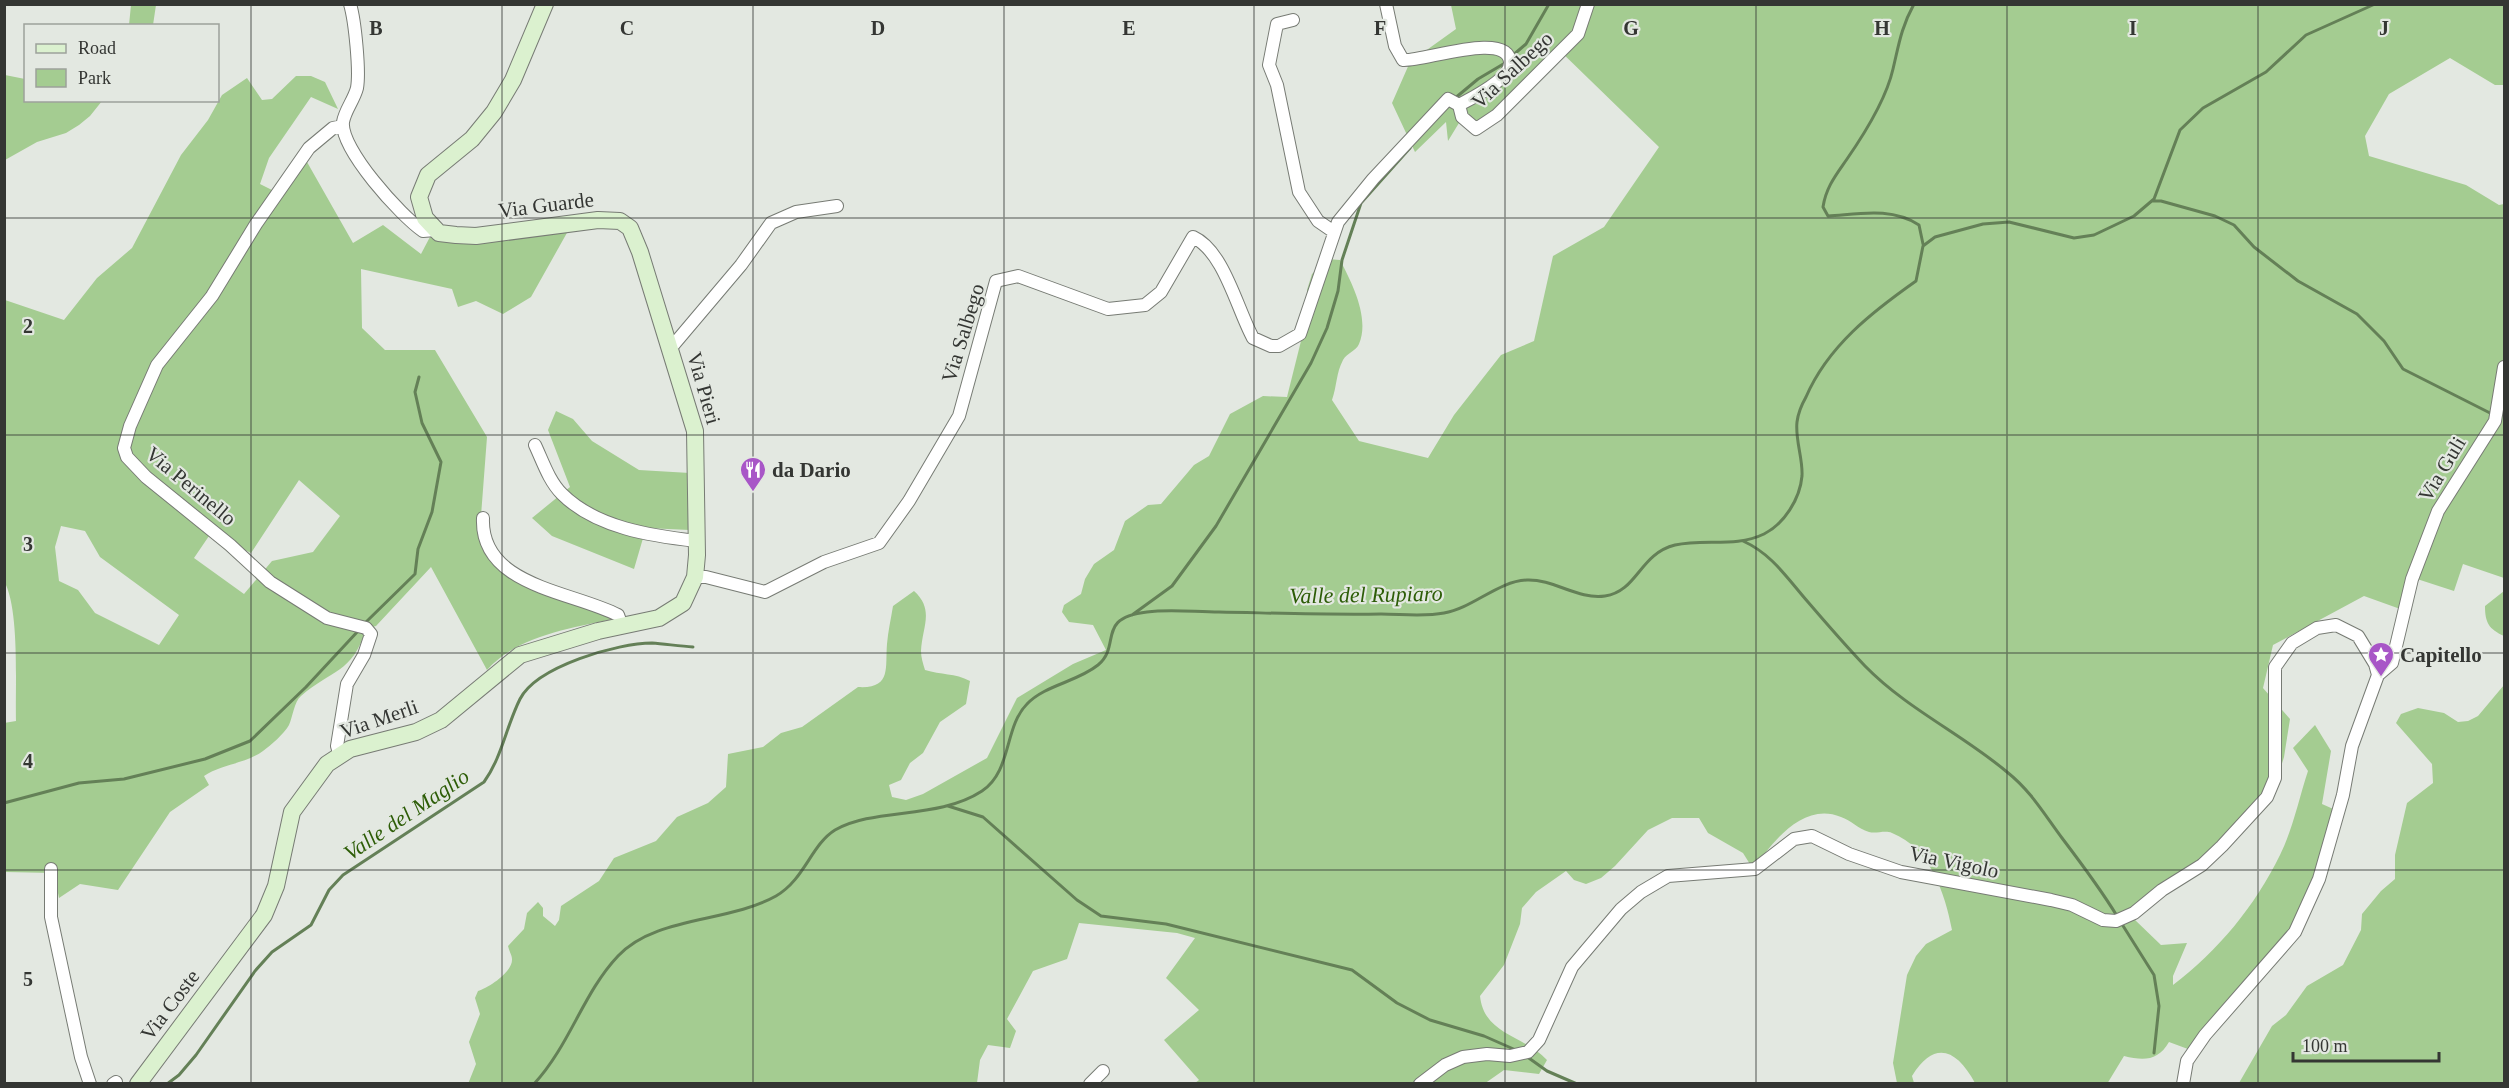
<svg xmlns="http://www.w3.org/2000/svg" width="2509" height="1088" font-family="'Times New Roman',serif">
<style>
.green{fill:#a4cc91;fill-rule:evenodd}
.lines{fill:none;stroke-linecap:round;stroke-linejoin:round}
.stream{stroke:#648057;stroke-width:3}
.street-casing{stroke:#777b74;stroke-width:14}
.secondary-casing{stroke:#777b74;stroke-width:18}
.street{stroke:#fff;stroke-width:12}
.secondary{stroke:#dbf1cf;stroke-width:16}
.grid{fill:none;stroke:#343633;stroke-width:1.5;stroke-opacity:0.55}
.labels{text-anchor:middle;stroke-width:4.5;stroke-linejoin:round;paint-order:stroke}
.street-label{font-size:21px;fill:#343633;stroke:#e3e8e1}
.poi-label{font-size:21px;font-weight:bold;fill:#343633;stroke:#e3e8e1;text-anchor:start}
.water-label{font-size:22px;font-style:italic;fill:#2d5d07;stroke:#e3e8e1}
.grid-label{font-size:20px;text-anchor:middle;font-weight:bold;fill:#343633;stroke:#e3e8e1;stroke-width:4.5;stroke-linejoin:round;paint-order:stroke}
</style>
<rect width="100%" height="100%" fill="#e3e8e1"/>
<path class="green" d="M131,5H156L153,25H129Z
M1451,5H2504V85H2495L2450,58L2389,94L2365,136L2369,156L2466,185L2499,205L2504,204V578L2463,564L2454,591L2414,578L2403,610L2364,596L2273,645L2263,688L2290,719L2284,757L2271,799L2241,827L2166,887L2134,919L2161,945L2187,943L2173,976V985C2218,951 2255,906 2280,855C2293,829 2299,798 2308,771L2293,748L2315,725L2331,751L2322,804L2340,812L2292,939L2196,1052L2169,1042C2158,1061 2144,1061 2124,1056L2107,1084L1975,1083C1957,1050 1935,1039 1912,1076L1914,1083H1897L1893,1063L1907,975L1916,956L1926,944L1952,930C1945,893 1930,848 1892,833C1885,830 1876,834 1869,832C1858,829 1851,820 1841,817C1803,801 1772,843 1753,869L1743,853L1708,833L1699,818H1672L1648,830L1615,866L1601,878L1586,884L1574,880L1566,871L1536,892L1522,908L1520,924L1504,965L1480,996C1484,1035 1524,1035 1547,1060L1539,1074L1504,1070L1484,1084L1195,1083L1199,1080L1164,1040L1199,1010L1166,978L1195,938L1177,933L1079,923L1067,959L1033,971L1007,1019L1016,1031L1010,1048L988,1045L980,1060L977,1083L468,1084L476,1064L469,1042L480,1014L475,998L478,991C488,988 513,972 512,959C512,955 509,951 508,946L524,929L527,913L538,902L543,908V916L555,926L559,920L561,906L599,881L614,858L656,841L677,817L708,803L726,787L728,754L763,747L781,733L802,727L858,687C892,689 885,668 887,644C888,631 891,619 893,606L914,591C935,610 922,627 921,651C921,657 923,664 925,670C941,675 955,673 970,681L966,704L940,722L923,753L910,763L901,780L889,785L892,797L906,800L923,794L987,758L1017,698L1073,664L1106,650L1093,625L1069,622L1062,612L1064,605L1081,594L1085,579L1094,564L1114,550L1125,521L1148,505L1161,504L1194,465L1209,456L1230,414L1263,396L1287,397L1307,317V290L1312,274L1327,259L1340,260C1352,283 1370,318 1359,344C1356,351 1347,353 1343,360C1336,373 1337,386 1332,400L1359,441L1428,458L1454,415L1501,355L1534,341L1553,256L1604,227L1659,147L1556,47L1482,122L1462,118L1448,141L1446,122L1415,152L1392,103L1410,62L1456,29Z
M5,75L25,79L26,100L102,101L90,116L79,125L66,133L37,142L5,160Z
M296,76H311L325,82L338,109L311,97L269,158L260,184L274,191L307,162L353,243L383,225L421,254L431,235L568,231L531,297L503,314L476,301L458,307L452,289L361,269L362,328L385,350H435L487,437L480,529L502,567L617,618C573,628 518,635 487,670L431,567L376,626L366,629C352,674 332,669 301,696C294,702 293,716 289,725C284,734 271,745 263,751C245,764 222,764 204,776L209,785L170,812L118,890L80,884L59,898L54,873L5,872L4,723L16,721C15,687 20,609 4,581L5,300L64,320L97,278L132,248L181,155L208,120L222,95L247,78L262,100L272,99ZM299,480L340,516L313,552L272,561L244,594L194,558L211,533L251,553ZM61,526L85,531L100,557L179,615L159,645L95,613L78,590L59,581L55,547Z
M556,411L573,419L592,441L639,470L690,473V530L646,528L634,569L552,536L532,518L570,487L548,430Z
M2504,591V636C2489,629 2485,623 2485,606Z
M2504,685V1083H2239L2272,1026L2286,1015L2307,986L2343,965L2361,930L2362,914L2381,891L2395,879V855L2407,803L2433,783L2432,764L2396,723L2401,714L2418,708L2444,713L2458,722L2468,721L2478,716Z"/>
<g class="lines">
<path class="stream" d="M1914,4C1901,28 1899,44 1893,69C1886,100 1865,133 1847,159C1836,175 1826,187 1823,207L1828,216C1860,214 1891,207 1919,225L1923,244
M1512,56L1526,44L1549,4
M1454,99L1478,79L1505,63
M2153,201H2161L2215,216L2234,225L2254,247L2298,281L2357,314L2384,341L2403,369L2492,414
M1743,541C1772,554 1787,578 1808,602C1826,623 1846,646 1865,666C1907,709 1962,734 2007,772C2031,791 2044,814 2062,838C2081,863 2100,888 2117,916
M1132,615L1172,586L1216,526L1311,363L1327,328L1338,291L1342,260L1361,203L1410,148
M365,623L415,574L418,549L432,512L441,462L422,423L415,392L419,377
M4,803L79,783L124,779L205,759L250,741L306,687L359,630
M948,806L983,817L1077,900L1101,916L1166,924L1352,970L1397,1003L1430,1020L1484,1036L1518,1051
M2120,921L2154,975L2159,1006L2154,1053
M1526,1056L1547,1071L1577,1084
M167,1084L179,1075L196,1055L255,971L272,952L311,925L329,890L343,875L484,782C502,757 506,727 520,699C537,666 618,643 652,643C665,644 679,646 693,647
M534,1084C570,1045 583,993 618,956C655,916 728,923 776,896C805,879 811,845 835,830C875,807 938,820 982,791C1012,771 1004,727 1027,704C1045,685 1077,682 1098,665C1122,645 1095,618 1147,612C1170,609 1195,612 1219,612C1273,613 1327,615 1381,614C1401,614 1424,617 1444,613C1473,608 1498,581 1527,580C1554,579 1578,600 1605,596C1638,591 1639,554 1675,545C1704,538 1735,548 1764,534C1784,524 1800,499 1802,476C1803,458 1795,440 1797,422C1798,414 1802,404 1806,397C1828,346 1872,312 1916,281L1923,246L1935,237L1983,224L2009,222L2074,238L2094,235L2134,216L2154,199L2180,130L2203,108L2266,72L2306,35L2375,4"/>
<defs>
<path id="street" d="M350,4C355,21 360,71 357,88C354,100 345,110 343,122C340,149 401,216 423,231L435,230
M1386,4L1395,46L1403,60C1422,62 1508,30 1510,62C1511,79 1472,98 1459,105
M1293,20L1277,24L1269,65L1277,85L1299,192L1318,221L1334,232
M670,349L741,265L771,223L796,212L837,206
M535,445C543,462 549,481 562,494C596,528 652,536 697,541
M483,518C480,586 571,591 618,615L622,626
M695,577H706L765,592L824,562L879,543L909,501L959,416L996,281L1018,276L1108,309L1145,305L1161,292L1193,237C1224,251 1237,309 1253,338L1271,346H1279L1300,334L1338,222L1373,179L1448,99L1459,105L1462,117L1476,129L1497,115L1578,34L1588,4
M2378,675L2392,663L2412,579L2438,511L2495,421L2504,367
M340,756L337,746L347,684L364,655L371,634L366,628L327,618L270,582L230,545L146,477L127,457L124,448L130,426L157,365L212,296L256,224L309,148L333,128L343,126
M51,869V917L81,1057L90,1084
M113,1084L116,1082
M1090,1084L1103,1071
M1420,1084L1445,1065L1463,1057L1487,1054L1510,1056L1528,1052L1539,1040L1572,967L1621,909L1641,892L1668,876L1755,869L1794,839L1812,836L1849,854L1901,872L2051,900L2072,905L2103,920L2116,921L2134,913L2162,890L2202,865L2222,846L2267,797L2275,778V667L2292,643L2317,628L2336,625L2358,636L2375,664L2378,675L2352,746L2343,795L2319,879L2295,932L2205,1035L2187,1061L2183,1084"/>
<path id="secondary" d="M138,1084L264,915L276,886L292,812L327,764L350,749L416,732L441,720L520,655L598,631L659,618L683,603L695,577L697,555L695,431L640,252L630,228L620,221L598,220L476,236L456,235L439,233L425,218L419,197L428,175L472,139L494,112L513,80L545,4"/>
</defs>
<use href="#street" class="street-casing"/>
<use href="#secondary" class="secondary-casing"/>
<use href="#street" class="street"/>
<use href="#secondary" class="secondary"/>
</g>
<path class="grid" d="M251,4V1084M502,4V1084M753,4V1084M1004,4V1084M1254,4V1084M1505,4V1084M1756,4V1084M2007,4V1084M2258,4V1084M4,218H2504M4,435H2504M4,653H2504M4,870H2504"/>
<defs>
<symbol id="restaurant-pin" viewBox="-11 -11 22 30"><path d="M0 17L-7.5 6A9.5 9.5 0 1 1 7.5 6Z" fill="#a856c7" stroke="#e3e8e1"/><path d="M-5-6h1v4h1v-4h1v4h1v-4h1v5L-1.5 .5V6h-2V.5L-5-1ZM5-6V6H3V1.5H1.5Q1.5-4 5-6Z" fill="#fff"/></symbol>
<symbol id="sight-pin" viewBox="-11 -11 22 30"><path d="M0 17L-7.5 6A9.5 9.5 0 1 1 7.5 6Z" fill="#a856c7" stroke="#e3e8e1"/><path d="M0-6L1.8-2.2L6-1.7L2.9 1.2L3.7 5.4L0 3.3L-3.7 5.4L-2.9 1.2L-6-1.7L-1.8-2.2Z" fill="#fff"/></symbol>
</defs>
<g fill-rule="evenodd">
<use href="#restaurant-pin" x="738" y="455" width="30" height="40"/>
<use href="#sight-pin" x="2366" y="640" width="30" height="40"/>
</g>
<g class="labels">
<g class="street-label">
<text transform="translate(1512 70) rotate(-43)" y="7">Via Salbego</text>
<text transform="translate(546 205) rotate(-7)" y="7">Via Guarde</text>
<text transform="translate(963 333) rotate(-73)" y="7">Via Salbego</text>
<text transform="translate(704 388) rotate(74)" y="7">Via Pieri</text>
<text transform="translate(2442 469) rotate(-59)" y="7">Via Guli</text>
<text transform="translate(191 486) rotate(40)" y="7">Via Perinello</text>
<text transform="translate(379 719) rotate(-19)" y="7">Via Merli</text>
<text transform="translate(1954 862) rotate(12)" y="7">Via Vigolo</text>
<text transform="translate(170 1005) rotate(-53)" y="7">Via Coste</text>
</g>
<g class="poi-label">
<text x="772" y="477">da Dario</text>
<text x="2400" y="662">Capitello</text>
</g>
<g class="water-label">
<text transform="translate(1366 594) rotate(-1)" y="8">Valle del Rupiaro</text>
<text transform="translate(406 814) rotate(-34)" y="8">Valle del Maglio</text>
</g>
</g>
<g class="grid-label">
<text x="376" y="35">B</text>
<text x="627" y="35">C</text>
<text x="878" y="35">D</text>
<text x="1129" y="35">E</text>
<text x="1380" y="35">F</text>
<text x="1631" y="35">G</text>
<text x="1882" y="35">H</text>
<text x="2133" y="35">I</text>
<text x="2384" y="35">J</text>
<text x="28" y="333">2</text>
<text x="28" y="551">3</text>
<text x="28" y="768">4</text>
<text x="28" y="986">5</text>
</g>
<rect width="2509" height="1088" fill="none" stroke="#343633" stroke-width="12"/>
<rect x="24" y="24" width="195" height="78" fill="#e3e8e1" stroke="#9da19b" stroke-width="1.5"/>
<rect x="36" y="44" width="30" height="9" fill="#dbf1cf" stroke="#9da19b" stroke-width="1.5"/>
<text x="78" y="54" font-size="18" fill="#343633">Road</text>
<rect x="36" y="69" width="30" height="18" fill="#a4cc91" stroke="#9da19b" stroke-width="1.5"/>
<text x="78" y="84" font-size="18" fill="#343633">Park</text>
<path d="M2293 1052v9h146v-9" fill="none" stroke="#343633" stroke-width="3"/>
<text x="2302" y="1052" font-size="18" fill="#343633" stroke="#e3e8e1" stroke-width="4.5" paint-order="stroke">100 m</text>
</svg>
